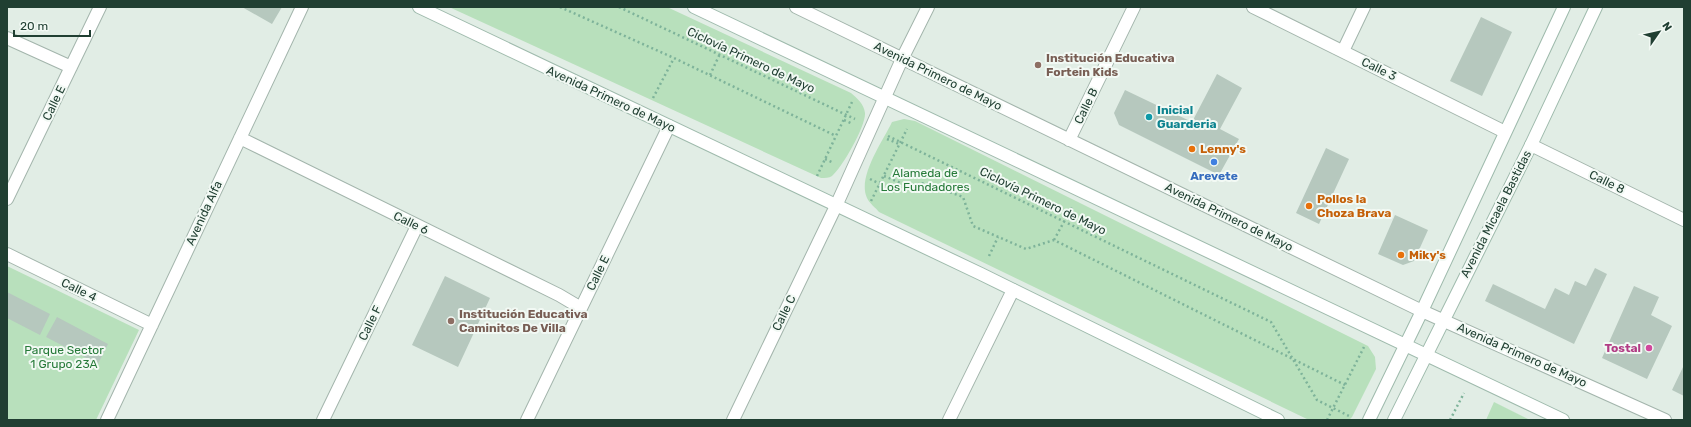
<svg xmlns="http://www.w3.org/2000/svg" width="1691" height="427" font-family="Rubik,sans-serif">
<style>
.green{fill:#b8e0bc}
.building{fill:#b6c8be}
.lines{fill:none;stroke-linecap:round;stroke-linejoin:round}
.street-casing{stroke:#a3b5ac;stroke-width:14}
.secondary-casing{stroke:#9ebaac;stroke-width:14}
.path{stroke:#7eb39a;stroke-width:2.5;stroke-dasharray:2 3;stroke-linecap:butt}
.street{stroke:#fff;stroke-width:12}
.secondary{stroke:#fff;stroke-width:12}
.education-dot{fill:#8d6e63;stroke:#f2f9f4;stroke-width:1.5}
.culture-dot{fill:#0f9aa8;stroke:#f2f9f4;stroke-width:1.5}
.food-dot{fill:#e8710a;stroke:#f2f9f4;stroke-width:1.5}
.shop-dot{fill:#3f7fe0;stroke:#f2f9f4;stroke-width:1.5}
.hotel-dot{fill:#d1479c;stroke:#f2f9f4;stroke-width:1.5}
.labels{text-anchor:middle;stroke-width:4;stroke-linejoin:round;paint-order:stroke}
.education-label{font-size:12px;font-weight:bold;fill:#785e54;stroke:#f2f9f4;text-anchor:start}
.street-label{font-size:12px;fill:#203f32;stroke:#f2f9f4}
.culture-label{font-size:12px;font-weight:bold;fill:#0d838f;stroke:#f2f9f4;text-anchor:start}
.food-label{font-size:12px;font-weight:bold;fill:#c56008;stroke:#f2f9f4;text-anchor:start}
.park-label{font-size:12px;fill:#267a39;stroke:#f2f9f4}
.shop-label{font-size:12px;font-weight:bold;fill:#366cbe;stroke:#f2f9f4}
.hotel-label{font-size:12px;font-weight:bold;fill:#b23c85;stroke:#f2f9f4;text-anchor:end}
</style>
<rect width="100%" height="100%" fill="#e1ede5"/>
<path class="green" d="M449,7H667L851,93C857,98 864,104 865,113C866,126 842,168 832,176C829,178 825,178 821,178Z
M904,119L915,121L1368,346L1375,357L1376,369L1352,417L1349,420H1309L879,212C876,208 869,203 867,198C857,177 883,141 892,122Z
M7,266L139,330L96,420H7Z
M1494,402L1530,420H1486Z"/>
<path class="building" d="M242,7H282L272,24Z
M1481,17L1512,32L1482,96L1450,81Z
M1217,74L1242,88L1220,129L1239,139L1219,175L1119,125L1114,113L1125,90L1192,122Z
M1326,148L1349,159L1319,224L1296,213Z
M1395,215L1428,230L1414,261L1403,265L1378,254Z
M1595,268L1607,274L1574,344L1485,301L1493,284L1545,309L1555,288L1569,295L1575,281L1586,286Z
M445,276L490,298L458,367L412,345Z
M1634,286L1659,297L1651,315L1672,326L1647,379L1602,358Z
M7,292L50,314L40,335L7,318Z
M57,317L108,344L98,364L46,337Z
M1684,365V396L1672,390Z"/>
<g class="lines">
<defs>
<path id="street" d="M796,7L1422,311L1665,420
M1253,7L1505,132
M7,38L71,67
M1343,51L1364,7
M240,138L559,295L581,308
M1069,140L1134,7
M1531,145L1684,220
M7,199L100,7
M7,254L152,325
M107,420L302,7
M323,420L417,226
M527,420L669,126
M733,420L836,206L902,59L928,7
M949,420L1013,290"/>
<path id="secondary" d="M419,7L981,274L1278,420
M694,7L1563,420
M1369,420L1422,311L1564,7
M1394,420L1531,145L1596,7"/>
</defs>
<use href="#street" class="street-casing"/>
<use href="#secondary" class="secondary-casing"/>
<path class="path" d="M560,7L674,58L836,136
M619,7L855,119
M710,75L725,43
M653,98L674,58
M844,120L853,124
M888,136L1271,322L1317,400L1351,417
M887,139L899,144
M825,159L834,163
M817,176L852,102
M884,176L908,186L925,183L963,197L973,226L1026,249L1054,240L1345,385
M870,179L880,184
M871,201L907,129
M1054,240L1072,207
M989,256L998,237
M1327,420L1364,347
M1450,420L1464,393"/>
<use href="#street" class="street"/>
<use href="#secondary" class="secondary"/>
</g>
<g class="education-dot">
<circle cx="1038" cy="65" r="4"/>
<circle cx="451" cy="321" r="4"/>
</g>
<circle class="culture-dot" cx="1149" cy="117" r="4"/>
<g class="food-dot">
<circle cx="1192" cy="149" r="4"/>
<circle cx="1309" cy="206" r="4"/>
<circle cx="1401" cy="255" r="4"/>
</g>
<circle class="shop-dot" cx="1214" cy="162" r="4"/>
<circle class="hotel-dot" cx="1649" cy="348" r="4"/>
<g class="labels">
<g class="education-label">
<text x="1046" y="62">Institución Educativa<tspan x="1046" dy="14">Fortein Kids</tspan></text>
<text x="459" y="318">Institución Educativa<tspan x="459" dy="14">Caminitos De Villa</tspan></text>
</g>
<g class="street-label">
<text transform="translate(751 60) rotate(25)" y="4">Ciclovía Primero de Mayo</text>
<text transform="translate(1379 69) rotate(26)" y="4">Calle 3</text>
<text transform="translate(938 76) rotate(26)" y="4">Avenida Primero de Mayo</text>
<text transform="translate(611 99) rotate(25)" y="4">Avenida Primero de Mayo</text>
<text transform="translate(54 103) rotate(-64)" y="4">Calle E</text>
<text transform="translate(1086 106) rotate(-64)" y="4">Calle B</text>
<text transform="translate(1607 182) rotate(26)" y="4">Calle 8</text>
<text transform="translate(1043 201) rotate(26)" y="4">Ciclovía Primero de Mayo</text>
<text transform="translate(204 213) rotate(-65)" y="4">Avenida Alfa</text>
<text transform="translate(1496 214) rotate(-63)" y="4">Avenida Micaela Bastidas</text>
<text transform="translate(1229 217) rotate(26)" y="4">Avenida Primero de Mayo</text>
<text transform="translate(411 223) rotate(26)" y="4">Calle 6</text>
<text transform="translate(598 273) rotate(-64)" y="4">Calle E</text>
<text transform="translate(79 290) rotate(26)" y="4">Calle 4</text>
<text transform="translate(784 313) rotate(-64)" y="4">Calle C</text>
<text transform="translate(370 323) rotate(-64)" y="4">Calle F</text>
<text transform="translate(1522 355) rotate(24)" y="4">Avenida Primero de Mayo</text>
</g>
<g class="culture-label">
<text x="1157" y="114">Inicial<tspan x="1157" dy="14">Guarderia</tspan></text>
</g>
<g class="food-label">
<text x="1200" y="153">Lenny's</text>
<text x="1317" y="203">Pollos la<tspan x="1317" dy="14">Choza Brava</tspan></text>
<text x="1409" y="259">Miky's</text>
</g>
<g class="park-label">
<text x="925" y="177">Alameda de<tspan x="925" dy="14">Los Fundadores</tspan></text>
<text x="64" y="354">Parque Sector<tspan x="64" dy="14">1 Grupo 23A</tspan></text>
</g>
<g class="shop-label">
<text x="1214" y="180">Arevete</text>
</g>
<g class="hotel-label">
<text x="1641" y="352">Tostal</text>
</g>
</g>
<rect width="1691" height="427" fill="none" stroke="#203f32" stroke-width="16"/>
<g transform="translate(1659 32) rotate(56)" stroke="#f2f9f4" stroke-width="3" paint-order="stroke">
<path d="M0-3L7 15L0 10L-7 15Z" fill="#203f32"/>
<text y="-6" font-size="11" font-weight="bold" text-anchor="middle" fill="#203f32">N</text>
</g>
<path d="M14 30v6h76v-6" fill="none" stroke="#203f32" stroke-width="2"/>
<text x="20" y="30" font-size="12" fill="#203f32" stroke="#f2f9f4" stroke-width="3" paint-order="stroke">20 m</text>
</svg>
